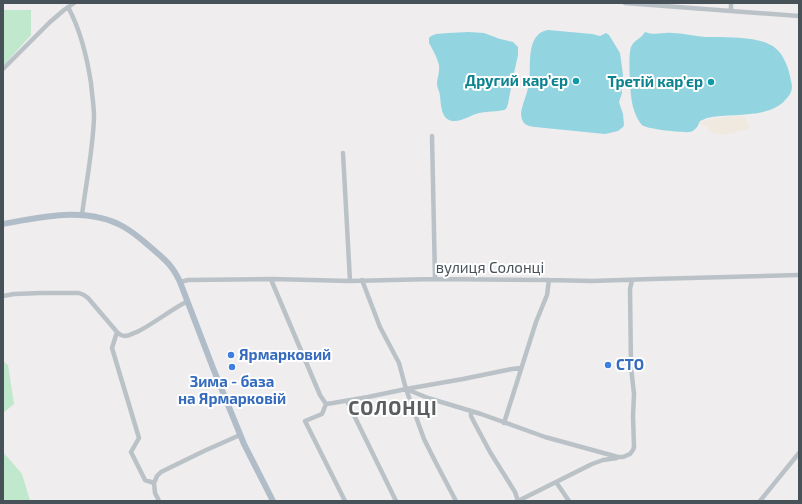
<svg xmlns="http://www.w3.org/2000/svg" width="802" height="504" font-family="'Exo 2',sans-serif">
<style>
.green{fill:#c0e8cd}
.sand{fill:#efe9df}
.water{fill:#92d4e0}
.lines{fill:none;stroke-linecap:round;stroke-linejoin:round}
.minor{stroke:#bac2c8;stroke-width:4.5}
.major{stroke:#b0bdc8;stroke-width:6}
.culture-dot{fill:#0f9aa8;stroke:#fff;stroke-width:1.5}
.shop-dot{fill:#3f7fe0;stroke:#fff;stroke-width:1.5}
.labels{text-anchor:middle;stroke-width:4;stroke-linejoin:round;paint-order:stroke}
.culture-label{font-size:15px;font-weight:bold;fill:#0d838f;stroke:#fff;text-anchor:end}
.street-label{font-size:15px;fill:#475158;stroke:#fff}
.shop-label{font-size:15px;font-weight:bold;fill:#366cbe;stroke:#fff;text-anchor:start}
.district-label{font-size:19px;font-weight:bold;letter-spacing:1px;fill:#5a5e61;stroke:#fff}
</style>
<rect width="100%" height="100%" fill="#efeded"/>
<path class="green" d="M3,8V10H31V35L3,66Z
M3,361L8,365L14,404L3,413Z
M3,452L22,474L30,501H3Z"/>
<path class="sand" d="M738,116L745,117L750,128C741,130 720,139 711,132C709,131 708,129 707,127L700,124V122L710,119Z"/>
<path class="water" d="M548,30L592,34L600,36L606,33L609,35L620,53L623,75L621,86L622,93L619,102L623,114L624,125L623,127L618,131L605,134L535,127C526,126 522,124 521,114C522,104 527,95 529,84C532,69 524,34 548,30Z
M469,32L484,33L500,39L513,42L518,47V55L512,82L508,104L506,109L504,110C496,112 488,111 479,113C470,115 462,122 453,121C441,120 441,105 440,96C440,92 437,88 437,84C437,77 440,73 439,65C437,57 433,50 429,43V38L431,36L436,34L448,33Z
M645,32C654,36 663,32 672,33C683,33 694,36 705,37C723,37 759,36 774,47C784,54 789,69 791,81C793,88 792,92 787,98C784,101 782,104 778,106C759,118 728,113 707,118L700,121C698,126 696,130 690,132C684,133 646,129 642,125C637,120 633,109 632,102C630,93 628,55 631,47C635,39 641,39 645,32Z"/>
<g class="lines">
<path class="minor" d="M625,3L799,16
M731,3V11
M68,7C81,31 87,57 91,83C92,95 94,106 94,117C93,150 86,183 82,215
M3,69L50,22L64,10L74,3
M432,136L435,279
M343,153L350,281
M272,279V282L320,395L326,404L322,414L305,421L345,501
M362,280L380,327L399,363L406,389L424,439L435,461L456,501
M180,282L188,280L272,279L350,281L435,279L549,280L592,281L652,279L799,275
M3,296L14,294L41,293H79L84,295L88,298L117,332L112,348L139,438L131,452L145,480L154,483L155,493L159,501
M117,332C119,334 122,336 125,336C129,336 133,333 137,332C155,323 170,310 188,301
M406,389L428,398L481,414L545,437L618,457H623L630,454L633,450L634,447L633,416L634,394L631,367L630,289L632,280
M347,401L396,501
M326,404L333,403L368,397L406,389L463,379L512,369L521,368
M471,411V416L474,422L490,452L515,492L518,501
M504,423L536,322L547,295L549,280
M556,482L569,501
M154,483L157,476L161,472L204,451L240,435
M518,501L592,464L603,460L617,458
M760,501L799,453"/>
<path class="major" d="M3,224C42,217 87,206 124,227C133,232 141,239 148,245C163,258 172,264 180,282L213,368L244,444L273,501"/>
</g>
<g class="culture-dot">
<circle cx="576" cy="81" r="4"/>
<circle cx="711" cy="82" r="4"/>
</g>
<g class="shop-dot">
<circle cx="231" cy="355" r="4"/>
<circle cx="608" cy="365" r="4"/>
<circle cx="232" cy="367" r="4"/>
</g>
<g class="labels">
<g class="culture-label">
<text x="568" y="86">Другий кар’єр</text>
<text x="703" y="87">Третій кар’єр</text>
</g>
<g class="street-label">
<text x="490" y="273">вулиця Солонці</text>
</g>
<g class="shop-label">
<text x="239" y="360">Ярмарковий</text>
<text x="616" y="370">СТО</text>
<text x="232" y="387" text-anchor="middle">Зима - база<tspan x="232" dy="17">на Ярмарковій</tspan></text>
</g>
<g class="district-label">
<text x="393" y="415">СОЛОНЦІ</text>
</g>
</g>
<rect width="802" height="504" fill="none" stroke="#475158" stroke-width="8"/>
</svg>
